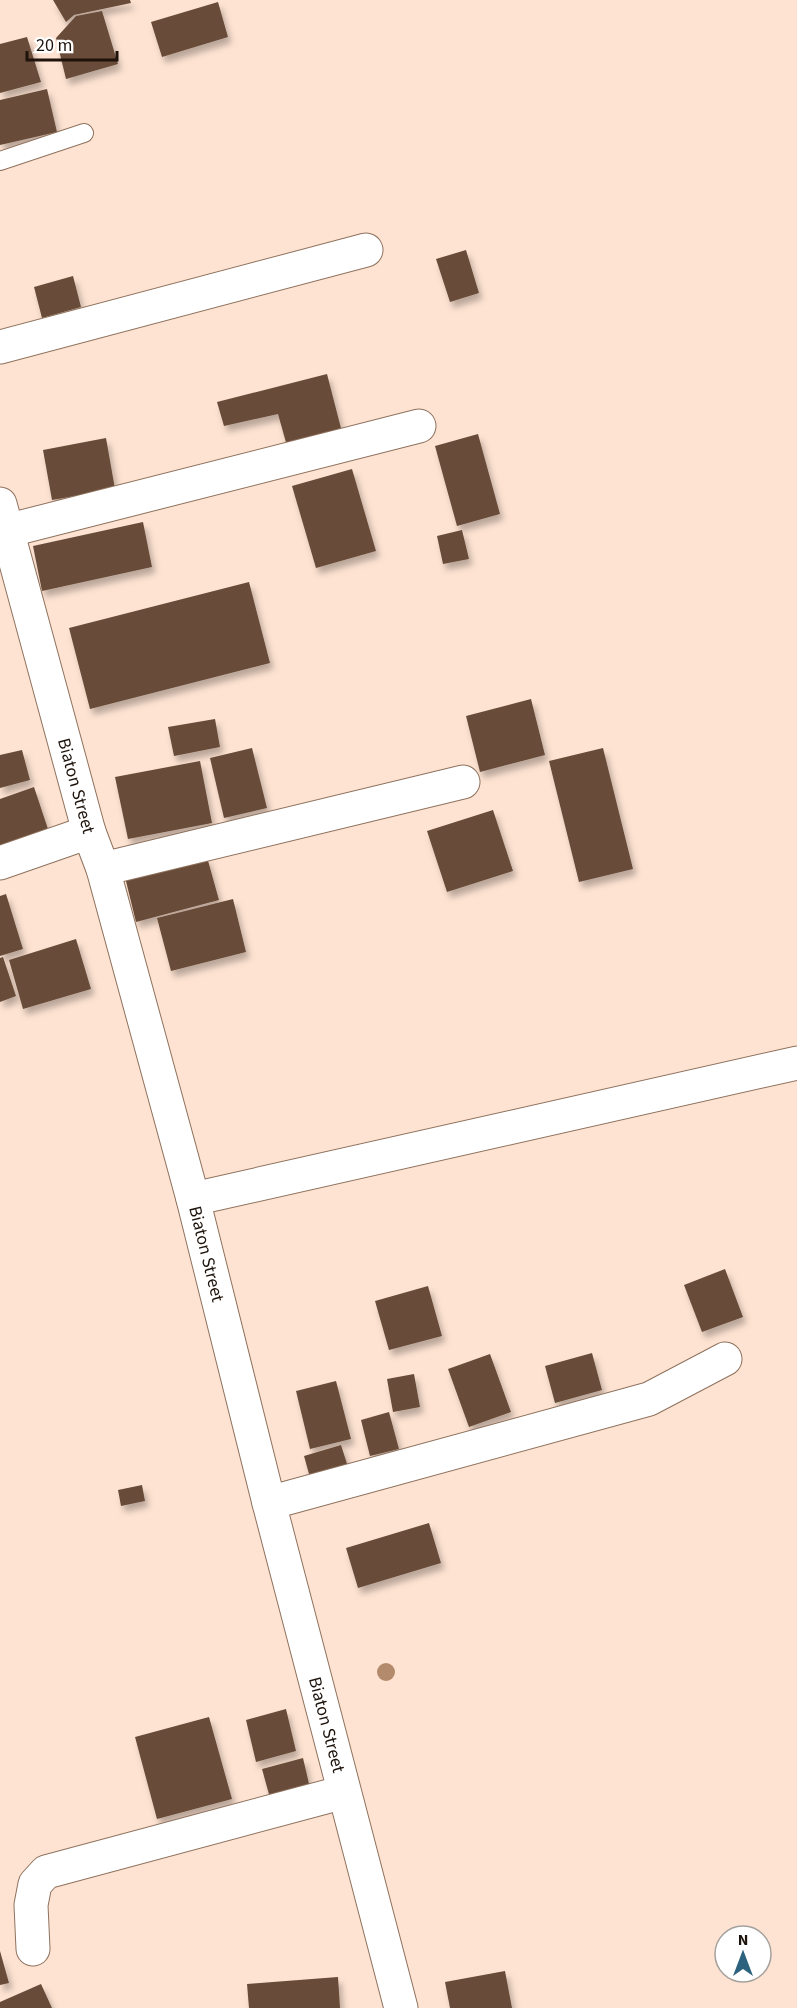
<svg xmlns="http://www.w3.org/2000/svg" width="797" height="2008" font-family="'Source Sans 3',sans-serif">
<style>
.building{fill:#674c39;filter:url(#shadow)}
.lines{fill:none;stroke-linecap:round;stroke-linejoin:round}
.service-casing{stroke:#8e725e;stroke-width:20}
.minor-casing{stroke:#8e725e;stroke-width:35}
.tertiary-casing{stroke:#8e725e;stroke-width:35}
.service{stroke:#fff;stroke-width:18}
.minor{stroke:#fff;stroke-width:33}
.tertiary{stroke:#fff;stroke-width:33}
.tree{fill:#b38a6c}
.labels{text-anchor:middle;stroke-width:6;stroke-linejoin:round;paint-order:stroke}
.street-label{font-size:18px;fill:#1e130b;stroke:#fff}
</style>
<defs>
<filter id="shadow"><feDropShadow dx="3.5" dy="6" stdDeviation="3" flood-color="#0004"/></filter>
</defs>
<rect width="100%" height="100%" fill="#fee3d2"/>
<path class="building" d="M53,0H130L131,3L74,15L66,22Z
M218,2L228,37L162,57L151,22Z
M102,11L118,64L66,79L56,38L76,16Z
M27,37L41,82L0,93V44Z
M47,89L57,132L0,145V100Z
M466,250L479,293L450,302L436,259Z
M73,276L81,307L42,318L34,287Z
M327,374L343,436L287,446L278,414L224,426L217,402Z
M478,434L500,514L457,526L435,446Z
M106,438L115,489L52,500L43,450Z
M352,469L376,551L316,568L292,486Z
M143,522L152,567L42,591L33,546Z
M462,530L469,559L443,564L437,536Z
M249,582L270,663L90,709L69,628Z
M531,699L545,755L480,772L466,716Z
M215,719L220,747L174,756L168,727Z
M252,748L267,808L224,818L210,758Z
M603,748L633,869L579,882L549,761Z
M22,750L30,780L0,788V755Z
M200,761L212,823L128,839L115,777Z
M34,787L51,838L0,855V799Z
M493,810L513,871L447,892L427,831Z
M207,857L219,900L136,922L125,877Z
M6,894L23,949L0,956V896Z
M233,899L246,952L171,971L157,918Z
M76,939L91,989L23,1009L9,960Z
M3,957L16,996L0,1002V958Z
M725,1269L743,1317L702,1332L684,1285Z
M428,1286L442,1336L389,1350L375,1301Z
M592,1353L602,1390L555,1403L545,1366Z
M490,1354L511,1412L469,1427L448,1369Z
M414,1374L420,1407L393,1412L387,1379Z
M336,1381L351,1439L310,1449L296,1391Z
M389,1412L399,1449L370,1456L361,1420Z
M341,1445L349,1470L311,1481L304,1456Z
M142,1485L145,1501L121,1506L118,1490Z
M429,1523L441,1563L358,1588L346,1548Z
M286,1709L296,1751L256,1762L246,1720Z
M209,1717L232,1799L157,1819L135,1737Z
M303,1758L310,1788L270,1798L262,1769Z
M0,1951L9,1983L0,1985Z
M505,1971L512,2008H450L445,1982Z
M338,1977L340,2008H249L247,1984Z
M41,1984L52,2008H0V2002Z"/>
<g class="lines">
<defs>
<path id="service" d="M0,161L84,133"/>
<path id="minor" d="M0,347L366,250
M6,531L419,426
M0,863L89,832
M103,869L463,782
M193,1199L797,1063
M269,1503L649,1399L725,1359
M33,1949L31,1905L35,1884L46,1872L344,1792"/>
<g id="tertiary">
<path id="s1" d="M0,504L89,832L103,869L193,1199L269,1503L401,2008"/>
</g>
</defs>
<use href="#service" class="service-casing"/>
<use href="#minor" class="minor-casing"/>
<use href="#tertiary" class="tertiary-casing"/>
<use href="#service" class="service"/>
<use href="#minor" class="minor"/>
<use href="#tertiary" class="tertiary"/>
</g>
<circle class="tree" cx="386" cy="1672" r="9"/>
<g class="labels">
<g class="street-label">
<text dy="6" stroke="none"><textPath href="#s1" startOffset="292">Biaton Street</textPath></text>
<text dy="6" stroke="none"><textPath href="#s1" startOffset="778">Biaton Street</textPath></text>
<text dy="6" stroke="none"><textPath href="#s1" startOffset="1264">Biaton Street</textPath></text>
</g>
</g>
<g transform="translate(743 1954)"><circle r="28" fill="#ffffff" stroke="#a5a19d" stroke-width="1.5"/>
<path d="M0-4.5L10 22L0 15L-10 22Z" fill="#2c627d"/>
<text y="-9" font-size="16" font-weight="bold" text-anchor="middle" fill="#1e130b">N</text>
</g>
<path d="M27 51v9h90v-9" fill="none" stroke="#1e130b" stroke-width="3"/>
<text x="36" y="51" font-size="18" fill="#1e130b" stroke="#ffffff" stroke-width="4.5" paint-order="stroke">20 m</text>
</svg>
